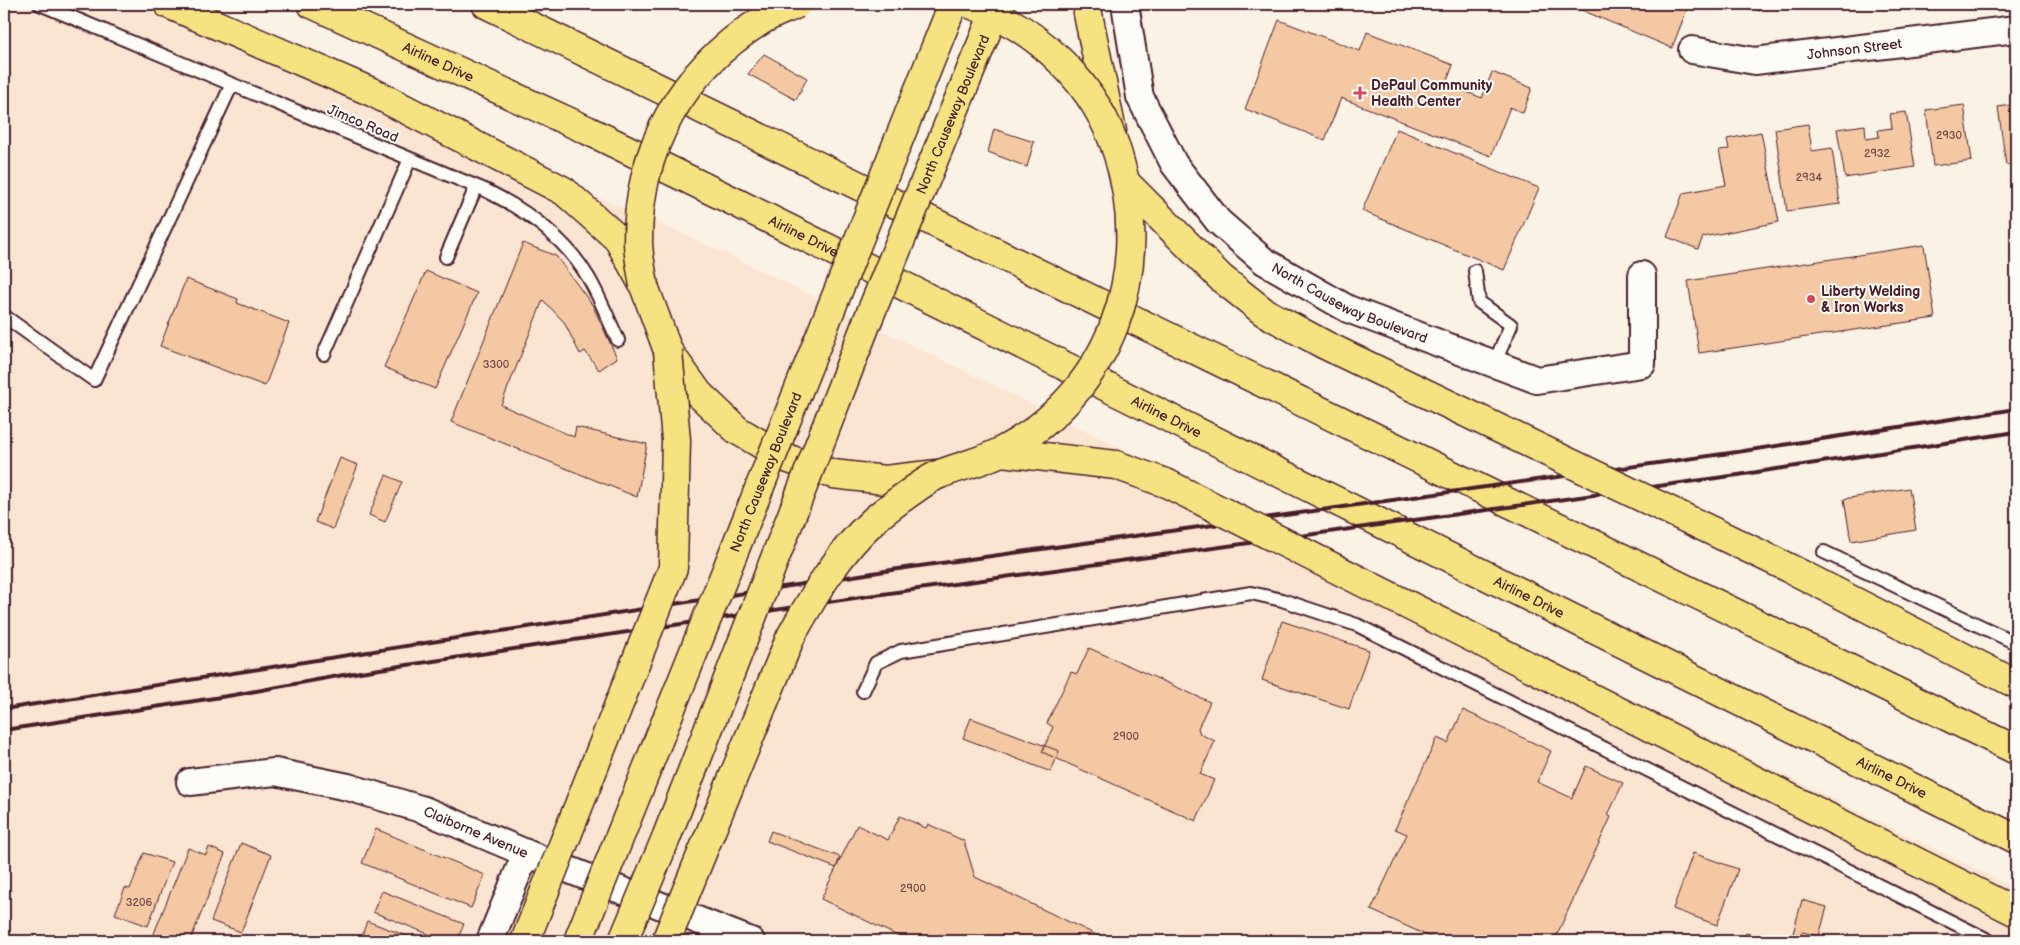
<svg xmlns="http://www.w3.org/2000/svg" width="2020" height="945" font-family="'Balsamiq Sans',sans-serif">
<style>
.built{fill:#f9e5d2}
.building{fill:#f4c8a3;stroke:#4a1f2b}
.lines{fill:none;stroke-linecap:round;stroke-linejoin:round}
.service-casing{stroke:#4a1f2b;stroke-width:16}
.minor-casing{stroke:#4a1f2b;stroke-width:30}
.trunk-casing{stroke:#4a1f2b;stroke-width:31}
.service{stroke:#fdfcf7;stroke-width:12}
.minor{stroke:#fdfcf7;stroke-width:26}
.trunk{stroke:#f5e382;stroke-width:28}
.rail{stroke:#4a1f2b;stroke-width:4}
.trunk-bridge-casing{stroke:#4a1f2b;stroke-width:31;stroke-linecap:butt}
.trunk-bridge{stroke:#f5e382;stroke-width:28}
.poi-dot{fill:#d1495b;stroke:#fdfcf7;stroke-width:2}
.labels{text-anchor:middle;stroke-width:4;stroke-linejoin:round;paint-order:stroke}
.number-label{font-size:11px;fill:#744949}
.street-label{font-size:14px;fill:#4a1f2b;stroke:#fdfcf7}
.poi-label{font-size:14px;font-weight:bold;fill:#4a1f2b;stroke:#fdfcf7;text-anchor:start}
</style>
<rect width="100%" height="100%" fill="#fbf2e6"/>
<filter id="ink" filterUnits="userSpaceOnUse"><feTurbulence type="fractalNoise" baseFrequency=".02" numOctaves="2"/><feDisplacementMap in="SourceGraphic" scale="10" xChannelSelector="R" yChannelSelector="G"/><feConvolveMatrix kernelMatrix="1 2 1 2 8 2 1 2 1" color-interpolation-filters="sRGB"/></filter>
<g filter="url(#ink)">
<path class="built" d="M4,4H153L713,247L2016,889V941H4Z"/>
<path class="building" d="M1567,4H1689L1672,48Z
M1742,4H1763L1760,11Z
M1279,20L1360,51L1367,32L1453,65L1446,84L1482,98L1492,72L1532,88L1523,113L1510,107L1491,156L1341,98L1325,140L1245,109Z
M764,54L807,78L796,100L748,74Z
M2016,96V164L2006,165L1998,107L2011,105L2010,97Z
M1964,105L1972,161L1933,166L1926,110Z
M1906,112L1915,167L1845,178L1837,129L1865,125L1866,139L1879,137L1878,130L1892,128L1890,114Z
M1808,124L1812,151L1832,148L1840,204L1787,211L1775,129Z
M994,129L1034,142L1027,167L988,152Z
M1397,129L1539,188L1504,270L1362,211Z
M1761,132L1779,222L1703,237L1698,249L1667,237L1683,193L1726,185L1719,150L1729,149L1727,139Z
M523,243L556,256L593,306L617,358L599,370L585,351L580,354L564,322L543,300L501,405L574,437L576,427L647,444L637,497L451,422Z
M1924,245L1935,318L1699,353L1688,281Z
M426,271L477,293L435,389L384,367Z
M186,279L238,299L237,303L289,323L265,386L160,346Z
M340,458L358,465L333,529L315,522Z
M386,475L402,482L385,522L369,515Z
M1909,488L1916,530L1851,541L1844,499Z
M1282,621L1369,650L1349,709L1262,680Z
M1089,648L1210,702L1198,728L1200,734L1215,741L1200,774L1214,780L1196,821L1042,752L1053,727L1047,723L1071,672L1077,674Z
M1463,710L1551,751L1537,782L1572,798L1586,766L1623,783L1608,815L1611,817L1554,941H1439L1371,910L1407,834L1395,829L1437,738L1448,743Z
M971,718L1059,751L1051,772L963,738Z
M900,816L926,828L928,824L964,841L975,877L1109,941H908L821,899L857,825L888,840Z
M376,829L485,875L471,908L362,863Z
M771,831L840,857L836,868L767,841Z
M241,843L271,855L241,932L211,921Z
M209,847L225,854L190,941H151L188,848L206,855Z
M144,853L172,862L148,926L115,914L125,888L130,889Z
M1693,853L1738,869L1717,925L1673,909Z
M382,891L464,924L457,941H446L373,912Z
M1802,900L1827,907L1819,936L1802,932L1799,941H1791Z
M367,921L420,941H360Z
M1746,933L1776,941H1744Z"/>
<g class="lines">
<defs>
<path id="service" d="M40,4L487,191C527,211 565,238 588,277C600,297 608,319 618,340
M446,257L476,187
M1475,271L1479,302L1511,325L1494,364
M4,316L94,380L232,84
M324,354L410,159
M1824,552L2016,643
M863,691L876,663L901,651L1251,593L1282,600L1357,625L1990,941"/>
<g id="minor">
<path id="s1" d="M1125,4L1140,97L1174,164L1218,221L1264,261L1348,309L1537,380L1642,364V275"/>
<path id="s2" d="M1692,50L1755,61L2016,29"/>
<path id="s3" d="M190,782L275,772L348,787L424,810L526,853L751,941"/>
<path d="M490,941L526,853"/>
</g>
<g id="trunk">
<path d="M168,4L374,93L564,191L618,239L644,286L668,351L699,394L737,430L783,457L833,474L885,480L937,474"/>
<path id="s4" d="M312,4L587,130L731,200L2016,839"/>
<path d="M486,4L2016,750"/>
<path d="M1088,4V14L1112,131"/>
</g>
</defs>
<use href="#service" class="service-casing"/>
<use href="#minor" class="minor-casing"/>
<use href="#trunk" class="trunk-casing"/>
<use href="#service" class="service"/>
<use href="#minor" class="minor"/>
<use href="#trunk" class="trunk"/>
<path class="rail" d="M4,709L898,569L1737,452L2016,409
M4,730L234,695L360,672L868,596L1738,475L2016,432"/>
<defs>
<g id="trunk-bridge">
<path d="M1127,184L1221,278L1264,312L1325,345L1789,568L2016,684"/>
<path d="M644,286C642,271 638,256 638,241C638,148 682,71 759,22C770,14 784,10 797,4"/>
<path d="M1001,452L1116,465L1168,484L2016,912"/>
<path d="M525,941L673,568L676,440L668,351"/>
<path id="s5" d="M578,941L953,4"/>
<path id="s6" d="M623,941L666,838L867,322L998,4"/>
<path d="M666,941L791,636C814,595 838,553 873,521C884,511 928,478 940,474C960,466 981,462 1000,452C1111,394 1154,271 1118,155C1097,85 1038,28 970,4"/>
</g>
</defs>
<use href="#trunk-bridge" class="trunk-bridge-casing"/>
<use href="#trunk-bridge" class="trunk-bridge"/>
</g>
</g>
<g class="poi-dot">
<path d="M1357.5 85.5h5v5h5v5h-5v5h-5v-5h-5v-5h5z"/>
<circle cx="1811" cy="299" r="5"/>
</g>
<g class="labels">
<g class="number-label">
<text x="1949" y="139">2930</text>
<text x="1877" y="157">2932</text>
<text x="1809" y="181">2934</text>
<text x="496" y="368">3300</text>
<text x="1126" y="740">2900</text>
<text x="913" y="892">2900</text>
<text x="139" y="906">3206</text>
</g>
<g class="street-label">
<text dy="5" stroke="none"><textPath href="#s2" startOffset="164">Johnson Street</textPath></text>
<text dy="5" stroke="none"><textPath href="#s4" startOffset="139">Airline Drive</textPath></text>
<text dy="5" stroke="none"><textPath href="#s6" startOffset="890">North Causeway Boulevard</textPath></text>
<text transform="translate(363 123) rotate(23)" y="5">Jimco Road</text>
<text dy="5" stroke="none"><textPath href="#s4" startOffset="544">Airline Drive</textPath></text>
<text dy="5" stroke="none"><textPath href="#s1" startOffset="398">North Causeway Boulevard</textPath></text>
<text dy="5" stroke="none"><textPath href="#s4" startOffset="949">Airline Drive</textPath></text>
<text dy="5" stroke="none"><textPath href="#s5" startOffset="505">North Causeway Boulevard</textPath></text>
<text dy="5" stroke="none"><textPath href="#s4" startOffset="1354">Airline Drive</textPath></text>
<text dy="5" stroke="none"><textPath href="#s4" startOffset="1759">Airline Drive</textPath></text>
<text dy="5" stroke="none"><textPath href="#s3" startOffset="296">Claiborne Avenue</textPath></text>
</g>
<g class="poi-label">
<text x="1371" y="90">DePaul Community<tspan x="1371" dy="16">Health Center</tspan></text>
<text x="1821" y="296">Liberty Welding<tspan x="1821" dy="16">&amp; Iron Works</tspan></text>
</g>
</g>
<rect width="2020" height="945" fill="none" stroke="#fdfcf7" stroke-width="20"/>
<rect x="10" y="10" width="2000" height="925" fill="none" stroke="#4a1f2b" stroke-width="2" filter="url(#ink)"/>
</svg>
